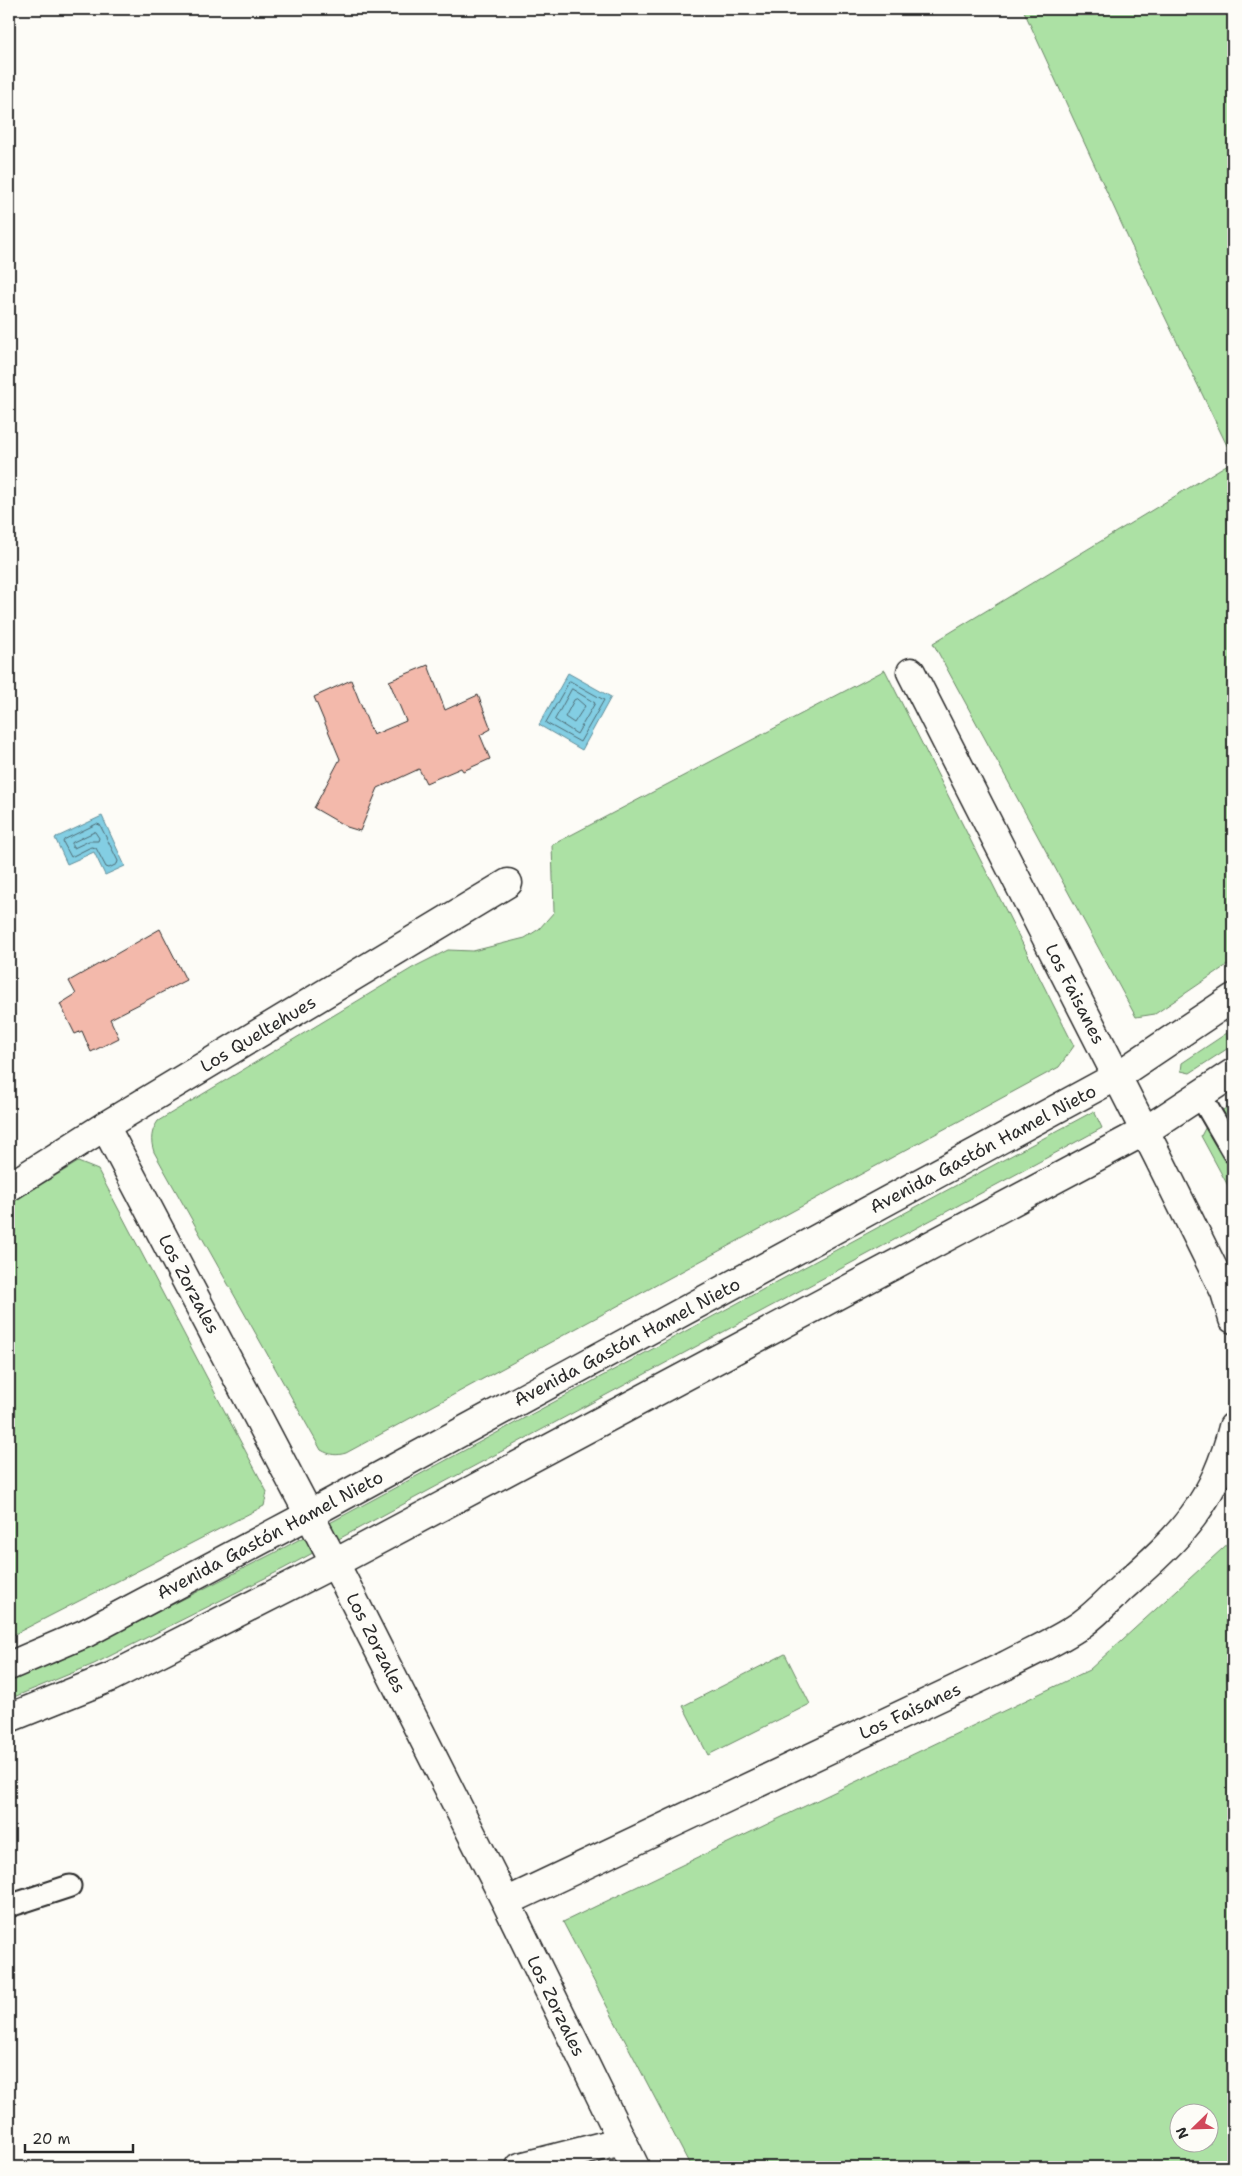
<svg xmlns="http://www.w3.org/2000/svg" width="1242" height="2176" font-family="'Shantell Sans',sans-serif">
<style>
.green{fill:#ace1a4;stroke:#6c8668;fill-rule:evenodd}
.water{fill:#83cee3;stroke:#608d99}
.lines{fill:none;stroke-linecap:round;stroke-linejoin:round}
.shore{stroke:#4e6c75;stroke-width:1}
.building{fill:#f3b9ab;stroke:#2b2b2b}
.service-casing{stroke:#2b2b2b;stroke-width:25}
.minor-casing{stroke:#2b2b2b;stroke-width:31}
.secondary-casing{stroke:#2b2b2b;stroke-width:31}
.service{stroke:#fdfcf7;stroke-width:21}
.minor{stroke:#fdfcf7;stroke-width:28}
.secondary{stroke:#fdfcf7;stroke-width:28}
.labels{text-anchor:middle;stroke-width:4;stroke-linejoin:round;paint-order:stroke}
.street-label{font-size:18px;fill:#2b2b2b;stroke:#fdfcf7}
</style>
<rect width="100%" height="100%" fill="#fdfcf7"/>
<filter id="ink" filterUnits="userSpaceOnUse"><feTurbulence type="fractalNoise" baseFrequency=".02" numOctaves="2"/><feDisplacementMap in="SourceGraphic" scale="10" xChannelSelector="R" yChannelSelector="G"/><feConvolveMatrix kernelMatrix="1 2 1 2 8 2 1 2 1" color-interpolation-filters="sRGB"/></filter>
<g filter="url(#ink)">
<path class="green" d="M1023,9H1233V458L1150,286Z
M1233,461V961L1155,1014L1136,1017L933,643Z
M885,670L1074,1046L1059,1067L346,1453C336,1456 330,1455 321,1450L154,1152C150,1140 151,1131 158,1121L414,967L448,950L473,951L525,938L539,929L554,912L552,845Z
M1233,1029V1045L1190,1073L1181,1071L1182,1063Z
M1233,1104V1195L1201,1136L1211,1117Z
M1094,1111L1102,1128L283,1569L94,1664L9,1699V1681L85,1649L274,1553Z
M78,1162L98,1170L267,1492L264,1506L9,1637V1204Z
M1233,1539V2167H691L563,1922L1089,1670ZM1180,2114H1210V2144H1180Z
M785,1654L810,1704L708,1755L683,1706Z"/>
<path class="water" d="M568,673L611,697L582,750L539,725Z
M102,816L125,866L105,875L94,852L67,864L55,838Z"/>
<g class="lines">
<path class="shore" d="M570,681L604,700L580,742L546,723Z
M572,689L595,703L577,734L555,720Z
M577,699L585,706L574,723L565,717L574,700Z
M97,824L100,825L118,861L117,864L109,868L106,867L96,848L91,847L71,857L63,842L64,840Z
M95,832L99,838L98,841H89L74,848L72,847V843Z"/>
</g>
<path class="building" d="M428,665L445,710L478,695L491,729L480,735L490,759L463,771L461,768L426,783L419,769L378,788L360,831L347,827L314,808L340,759L314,697L351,680L373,735L406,721L389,681Z
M160,929L186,980L110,1019L119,1038L91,1052L82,1031L75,1034L60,1004L76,994L69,981Z"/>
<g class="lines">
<defs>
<path id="service" d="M1200,1095L1233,1152
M9,1906L70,1886"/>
<path id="minor" d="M911,672L1157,1155L1225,1292L1233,1319
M105,1126L343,1579L506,1902L635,2167
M9,1187L105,1126L508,883
M506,1902L1005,1666C1029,1653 1060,1640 1082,1624C1097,1613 1110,1599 1124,1586C1181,1536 1215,1502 1233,1427
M520,2167L622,2141"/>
<path id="secondary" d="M9,1666L86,1633L310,1514L1117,1076L1233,998
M9,1718L111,1677L335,1563L1145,1131L1233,1073"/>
</defs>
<use href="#service" class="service-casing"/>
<use href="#minor" class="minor-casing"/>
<use href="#secondary" class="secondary-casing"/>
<use href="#service" class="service"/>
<use href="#minor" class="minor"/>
<use href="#secondary" class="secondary"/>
</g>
</g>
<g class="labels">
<g class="street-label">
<text transform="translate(1075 994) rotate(63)" y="6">Los Faisanes</text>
<text transform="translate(258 1034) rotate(-31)" y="6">Los Queltehues</text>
<text transform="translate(983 1149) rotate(-28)" y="6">Avenida Gastón Hamel Nieto</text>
<text transform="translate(189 1284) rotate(62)" y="6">Los Zorzales</text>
<text transform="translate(627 1342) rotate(-28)" y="6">Avenida Gastón Hamel Nieto</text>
<text transform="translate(270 1535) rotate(-28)" y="6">Avenida Gastón Hamel Nieto</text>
<text transform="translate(376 1643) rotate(63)" y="6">Los Zorzales</text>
<text transform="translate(910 1711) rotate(-25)" y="6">Los Faisanes</text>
<text transform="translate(556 2006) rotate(64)" y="6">Los Zorzales</text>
</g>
</g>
<rect width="1242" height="2176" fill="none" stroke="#fdfcf7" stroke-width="30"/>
<rect x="15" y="15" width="1212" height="2146" fill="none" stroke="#2b2b2b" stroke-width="2" filter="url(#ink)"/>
<g transform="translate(1194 2128) rotate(247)"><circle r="24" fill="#fdfcf7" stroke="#a9a8a5"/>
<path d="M0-4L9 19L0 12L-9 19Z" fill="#d1495b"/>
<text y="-8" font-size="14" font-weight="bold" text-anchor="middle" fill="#2b2b2b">N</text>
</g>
<path d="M25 2144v8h108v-8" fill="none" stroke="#2b2b2b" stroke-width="2.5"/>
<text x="32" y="2144" font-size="15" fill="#2b2b2b" stroke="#fdfcf7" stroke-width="4" paint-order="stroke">20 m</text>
</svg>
